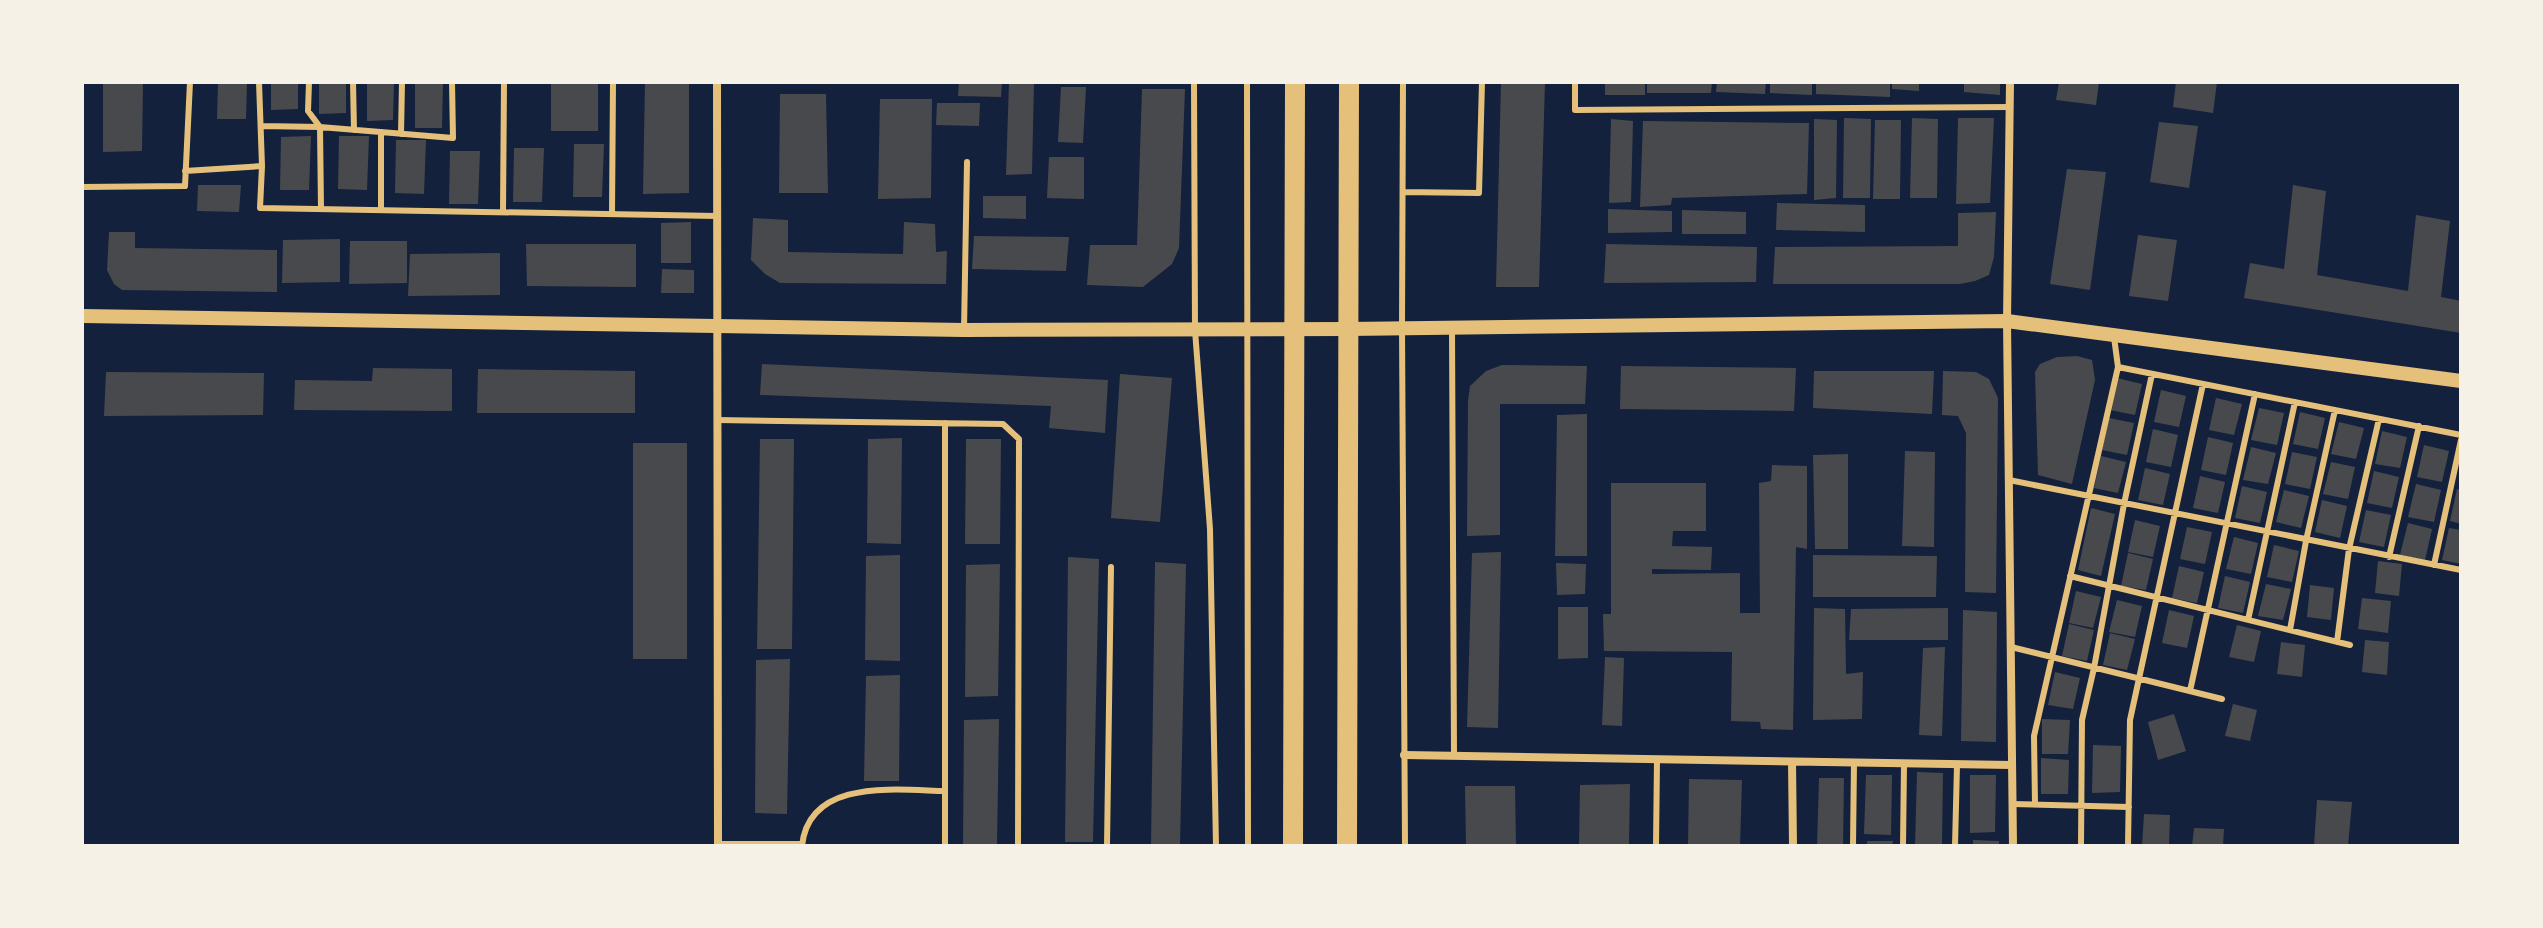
<svg xmlns="http://www.w3.org/2000/svg" width="2543" height="928" font-family="Montserrat,sans-serif">
<style>
.building{fill:#48494c}
.lines{fill:none;stroke-linecap:round;stroke-linejoin:round}
.service{stroke:#e5c07b;stroke-width:6}
.minor{stroke:#e5c07b;stroke-width:8}
.tertiary{stroke:#e5c07b;stroke-width:14}
.primary{stroke:#e5c07b;stroke-width:20}
</style>
<rect width="100%" height="100%" fill="#14213d"/>
<path class="building" d="M103,82H143L142,151L103,152Z
M218,82H247L246,119H217Z
M271,82H298V109L271,110Z
M319,82H346V113L319,114Z
M367,82H394L393,120L367,121Z
M415,82H443L442,128H415Z
M551,82H598V131H551Z
M645,82H689V193L643,194Z
M959,82H1002L1001,97L958,96Z
M1009,82H1034L1032,174L1006,175Z
M1501,82H1545L1539,287H1496Z
M1605,82H1645V95H1605Z
M1647,82H1712L1711,93H1647Z
M1717,82H1766L1765,94L1716,92Z
M1770,82H1812V95L1770,93Z
M1816,82H1890V97L1816,94Z
M1892,82H1919V91L1892,89Z
M1964,82H2000V95L1964,92Z
M2059,82H2099L2096,105L2056,100Z
M2176,82H2217L2213,113L2173,107Z
M1061,87H1086L1083,143L1058,142Z
M1142,89H1185L1179,248L1172,264L1143,287L1087,285L1090,245H1137Z
M780,94H826L828,193H779Z
M880,99H932L931,198L878,199Z
M937,103H980L979,126L936,125Z
M1844,118L1871,119L1870,198H1843Z
M1912,118L1938,119L1937,198H1910Z
M1958,118H1994L1990,203L1956,204Z
M1611,119L1633,121L1631,202L1609,203Z
M1814,119L1837,120L1836,198L1814,200Z
M1875,120H1901L1900,199H1873Z
M1643,121L1809,123L1807,194L1672,198L1671,205L1640,207Z
M2159,122L2198,126L2189,188L2150,182Z
M311,136L309,190H280L281,137Z
M339,136H369L367,190L338,189Z
M396,140H426L424,194L395,193Z
M574,144H604L602,197H573Z
M514,148H544L542,202H513Z
M450,151H480L478,204H449Z
M1049,157H1084V199L1047,198Z
M2067,169L2106,172L2090,290L2050,284Z
M198,185H241L239,212L197,211Z
M2293,185L2326,191L2317,275L2408,291L2416,215L2450,221L2441,297L2461,301V333L2244,298L2250,263L2284,269Z
M983,196H1026V219L983,218Z
M1777,203L1865,205V232L1776,230Z
M1608,209L1672,211V232L1608,233Z
M1682,210L1746,212V234H1682Z
M1996,212L1994,257L1989,275L1975,281L1960,284H1773L1775,247L1958,246V213Z
M753,218L788,220V252L903,254L904,222L935,224L936,252L947,251L946,284L780,283L765,274L751,260Z
M691,222V263H661V223Z
M109,232H135V248L277,250V292L122,290L114,284L107,270Z
M2138,235L2177,240L2168,301L2129,296Z
M974,236L1069,237L1066,271L972,269Z
M340,239V282L282,283L283,240Z
M350,241H407V283L349,284Z
M526,244H636V287L527,286Z
M1606,244L1757,247L1756,282L1604,283Z
M500,253V295L408,296L410,254Z
M662,269L694,270V293H661Z
M2077,356L2092,360L2095,380L2072,484L2038,475L2035,372L2040,364L2057,357Z
M762,364L1108,380L1105,433L1049,428L1051,406L760,395Z
M1502,365L1587,366L1585,404H1500V535L1467,536L1468,401L1470,386L1486,371Z
M1621,366L1796,368L1794,411L1620,409Z
M373,368L452,369V411L294,410L295,380L372,381Z
M478,369L635,371V413H477Z
M1814,371H1934L1932,414L1813,408Z
M1943,371L1976,372L1989,379L1998,398L1996,593L1965,592L1966,433L1958,416L1942,415Z
M106,372L264,373L263,415L104,416Z
M1120,374L1172,378L1160,522L1111,518Z
M2117,378L2142,384L2135,415L2110,410Z
M2161,390L2186,396L2179,427L2154,422Z
M2216,398L2242,404L2234,435L2209,430Z
M2259,408L2284,413L2277,445L2251,440Z
M2300,412L2325,418L2318,449L2293,444Z
M1587,414V556H1555L1557,415Z
M2109,418L2134,423L2127,455L2102,450Z
M2339,422L2364,428L2356,459L2331,454Z
M2153,429L2178,435L2171,467L2146,462Z
M2382,431L2407,437L2400,468L2375,464Z
M2208,437L2233,443L2226,475L2201,470Z
M902,438L901,544L867,543L868,439Z
M760,439H794L792,649H757Z
M966,439H1001L1000,544H965Z
M633,443H687V659H633Z
M2424,445L2449,451L2442,482L2417,477Z
M2251,447L2276,453L2268,484L2243,480Z
M1905,451L1935,452L1934,547L1902,546Z
M2292,452L2317,457L2310,489L2285,484Z
M1848,454V549H1815L1813,455Z
M2101,456L2126,462L2118,493L2094,488Z
M2331,462L2355,467L2348,499L2323,494Z
M1772,465L1807,466V549L1796,547L1793,730L1761,729L1760,722L1731,721L1732,652L1604,651L1603,614H1611V483H1706V531H1673L1672,546L1712,547L1711,570L1652,569V574L1740,573V613H1760L1759,483L1771,481Z
M2145,468L2170,474L2163,505L2138,500Z
M2374,471L2399,477L2392,508L2367,503Z
M2200,476L2225,482L2218,513L2193,508Z
M2416,484L2441,490L2434,522L2408,517Z
M2242,486L2267,492L2260,523L2235,518Z
M2457,489L2461,490V524L2450,521Z
M2284,490L2309,496L2301,528L2276,522Z
M2322,500L2347,506L2340,538L2315,532Z
M2091,508L2115,514L2101,576L2078,570Z
M2366,510L2391,515L2384,547L2359,542Z
M2135,520L2160,526L2153,557L2128,552Z
M2408,523L2432,529L2425,560L2400,555Z
M2187,527L2212,532L2205,564L2180,559Z
M2449,528L2461,530V564L2442,560Z
M2234,537L2258,543L2251,574L2226,569Z
M2274,545L2299,551L2292,582L2267,577Z
M1501,552L1498,728L1467,727L1472,553Z
M2128,553L2153,559L2146,590L2121,586Z
M900,555V661L865,660L866,556Z
M1813,555L1937,556L1936,597H1813Z
M1068,557L1099,559L1093,842H1065Z
M2378,561L2402,564L2399,596L2375,593Z
M1155,562L1186,564L1180,846H1151Z
M1556,563L1586,564L1585,594L1557,595Z
M1000,564L998,696L965,697L966,565Z
M2179,566L2204,572L2197,603L2172,598Z
M2225,576L2250,582L2243,613L2218,608Z
M2266,584L2291,589L2283,620L2258,616Z
M2310,585L2334,588L2331,620L2307,617Z
M2076,591L2101,597L2093,628L2069,623Z
M2362,598L2391,601L2388,633L2358,629Z
M2117,600L2142,606L2135,637L2109,632Z
M1558,607H1588V658L1558,659Z
M1814,608L1845,609L1846,674L1863,672L1862,719L1813,720Z
M1948,608V640H1849L1851,609Z
M1963,610L1997,612L1996,742L1961,741Z
M2169,610L2194,616L2187,648L2162,643Z
M2069,624L2094,630L2087,661L2062,656Z
M2237,625L2261,631L2254,662L2229,657Z
M2110,633L2135,639L2127,670L2103,665Z
M2365,640L2389,642L2387,675L2362,672Z
M2281,642L2305,645L2302,677L2277,674Z
M1945,647L1942,736L1919,735L1923,648Z
M1605,657L1624,658L1622,726L1602,725Z
M790,659L787,814L755,813L756,660Z
M2055,672L2080,678L2073,709L2048,705Z
M900,675L899,781H864L866,676Z
M2233,704L2257,710L2250,741L2225,736Z
M2174,714L2186,751L2158,760L2148,722Z
M999,719L997,846H963L964,720Z
M2042,719L2070,720L2068,754H2042Z
M2093,745L2121,746L2120,792L2092,793Z
M2041,758L2069,760L2068,794H2041Z
M1917,772L1943,773L1942,846H1915Z
M1866,775H1892L1891,835L1864,834Z
M1970,775H1996L1995,832L1970,833Z
M1819,778H1844L1843,846H1817Z
M1689,779L1742,780L1740,846H1688Z
M1630,784L1629,846H1579L1580,785Z
M1465,786H1515L1516,846H1466Z
M2317,800L2352,802L2348,846H2314Z
M2144,814L2170,815L2169,846H2142Z
M2194,828L2224,829L2223,846H2192Z
M1973,840L1999,841V846H1973Z
M1867,841H1893L1892,846H1867Z"/>
<g class="lines">
<path class="service" d="M259,82L262,166
M309,82L308,111L320,127L321,209
M353,82L354,130
M1194,82L1195,330L1210,529L1216,846
M1247,82L1248,846
M1403,82L1402,327L1405,846
M1575,82V110L2010,107
M262,126L320,127L453,138L452,82
M401,134L402,82
M185,171L262,166L260,208L717,216
M82,187L185,186L190,82
M1403,192L1479,193L1482,82
M381,210V132
M503,212L504,82
M612,214L613,82
M964,330L967,162
M1452,330L1454,754
M2118,367L2461,435
M717,420L1003,424L1019,439L1018,846
M2009,480L2461,570
M2389,557L2419,426
M2434,565L2461,440
M2070,576L2350,645
M2248,620L2295,402
M2290,630L2306,541L2335,410
M2337,642L2349,549L2379,419
M2011,647L2222,699
M2190,691L2255,394
M2012,804L2129,807
M2035,804L2034,736L2118,367L2114,337
M718,844H802
M802,846C809,778 896,790 945,791
M945,846V423
M1107,846L1111,567
M1656,846L1657,759
M1853,846L1854,762
M1903,846L1904,764
M1955,846L1957,765
M2081,846L2082,720L2094,668L2124,504L2152,374
M2128,846L2130,720L2203,384"/>
<path class="minor" d="M717,82L718,846
M2010,82L2007,321L2013,846
M1404,755L2011,765
M1792,762L1793,846"/>
<path class="tertiary" d="M82,316L964,330L1348,329L2007,321L2461,381"/>
<path class="primary" d="M1293,846L1295,82
M1347,846L1349,82"/>
</g>
<rect width="2543" height="928" fill="none" stroke="#f6f1e7" stroke-width="168"/>
</svg>
